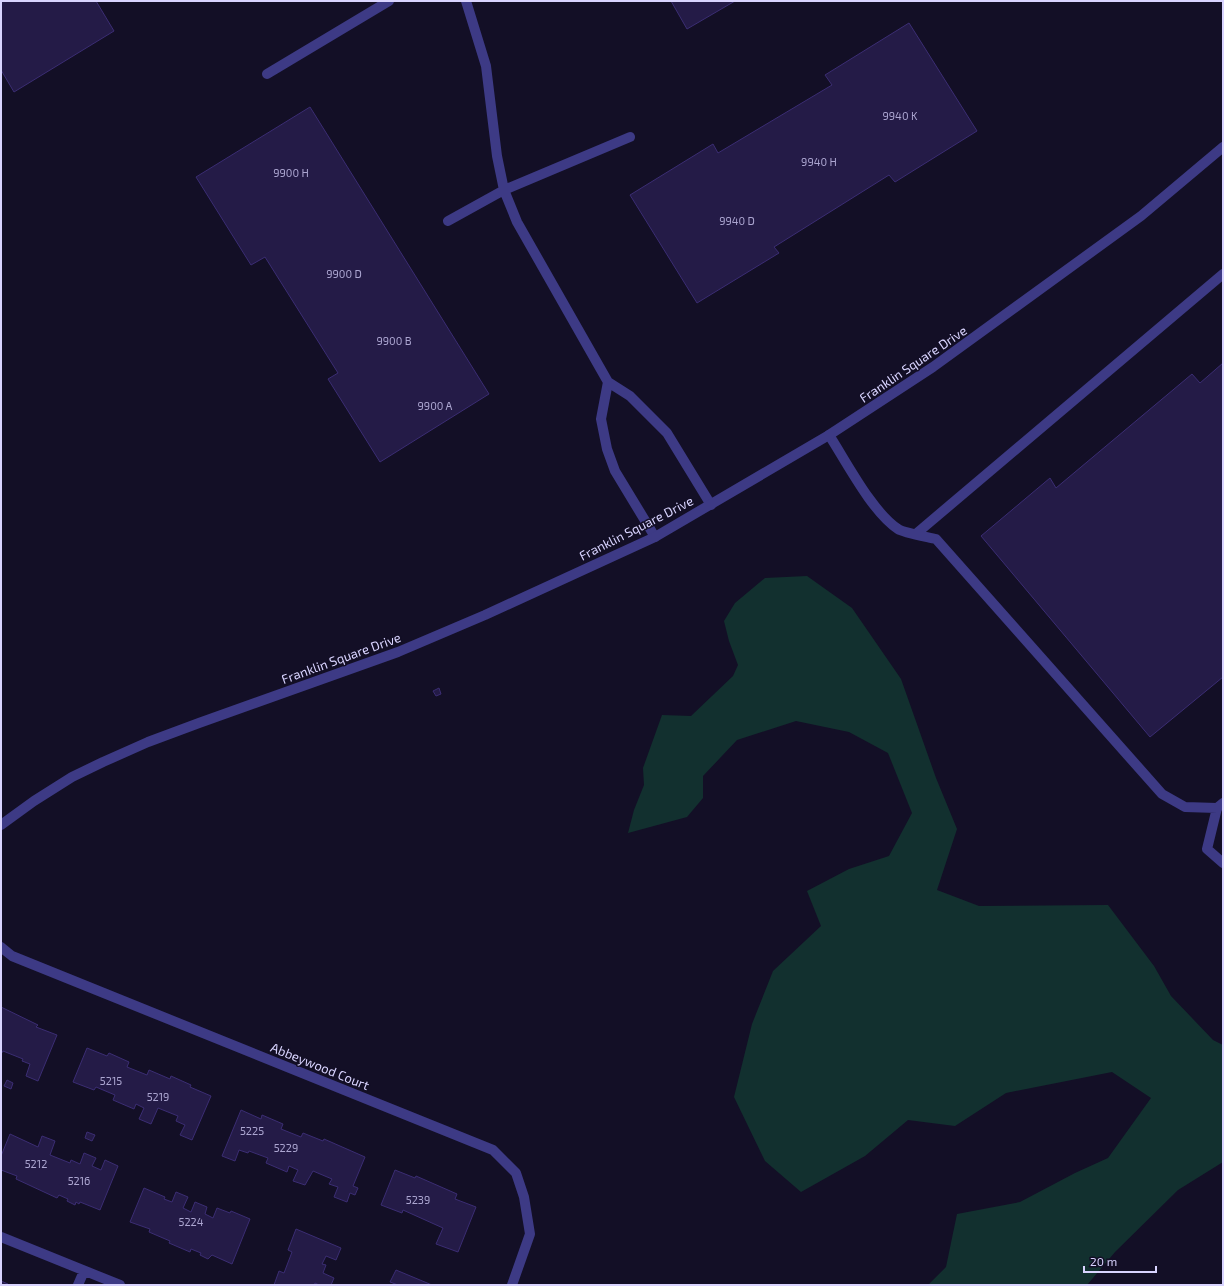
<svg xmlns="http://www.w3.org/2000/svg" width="1224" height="1286" font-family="'Exo 2',sans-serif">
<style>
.green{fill:#12302f}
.building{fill:#241b47;stroke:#3b2d73}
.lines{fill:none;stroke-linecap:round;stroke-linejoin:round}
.service{stroke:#3d3a85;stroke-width:10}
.minor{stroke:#3d3a85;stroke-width:10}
.tertiary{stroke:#3d3a85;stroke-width:10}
.labels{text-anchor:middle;stroke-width:3;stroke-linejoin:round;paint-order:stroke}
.number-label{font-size:11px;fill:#aca6d1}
.street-label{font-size:13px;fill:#d9d4ff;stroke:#130f26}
</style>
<rect width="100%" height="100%" fill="#130f26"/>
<path class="green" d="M807,576L852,608L901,679L936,778L957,829L937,890L979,906L1108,905L1154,966L1171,996L1213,1040L1223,1045V1162L1178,1190L1115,1252L1087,1285H928L946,1267L957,1214L1020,1202L1075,1173L1108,1158L1151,1098L1112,1072L1006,1093L955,1126L908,1120L865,1156L801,1192L765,1161L734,1097L752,1024L773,971L821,926L807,891L849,869L889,856L912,813L888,753L849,732L796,721L737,740L703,776V798L687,817L628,833L634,810L644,785L643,768L662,715L691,716L733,676L738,665L729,641L724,621L735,603L765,578Z"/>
<path class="building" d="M1,1H96L114,31L14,92L1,70Z
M671,1H735L687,29Z
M909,23L977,131L895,182L889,175L774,247L779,253L697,303L630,195L713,144L718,153L832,85L825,75Z
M310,107L489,394L380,462L328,379L338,373L265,257L251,265L196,177Z
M1223,363V677L1150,737L981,536L1050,478L1056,488L1192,374L1200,383Z
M439,688L441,694L436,696L433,691Z
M1,1007L38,1025L36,1027L57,1035L38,1081L26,1076L30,1064L22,1061L23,1059L3,1051L1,1054Z
M87,1048L107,1056L109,1053L129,1062L127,1067L147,1075L149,1070L170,1079L171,1076L191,1085L190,1087L211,1096L192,1140L180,1135L185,1125L176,1121L178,1116L158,1108L151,1124L139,1119L144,1108L136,1104L134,1109L113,1100L115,1095L96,1087L94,1090L73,1082Z
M7,1080L13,1083L11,1089L4,1086Z
M241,1110L261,1119L262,1115L283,1124L281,1129L301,1137L303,1133L323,1141L324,1139L365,1157L353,1186L358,1188L355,1195L350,1193L347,1202L334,1197L338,1187L329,1184L332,1179L313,1171L305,1185L293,1181L298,1170L289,1166L287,1172L266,1163L268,1158L249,1151L248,1153L239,1150L235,1161L222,1156Z
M87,1132L95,1135L92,1141L85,1138Z
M10,1134L38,1147L42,1136L55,1141L50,1155L70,1163L71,1160L80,1164L84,1153L96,1158L92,1166L101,1170L105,1160L118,1166L100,1210L80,1202L79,1204L76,1202L75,1205L67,1201L68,1199L59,1195L57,1198L16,1179L17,1176L1,1170V1156Z
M395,1170L415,1178L416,1176L457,1194L455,1199L476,1207L458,1252L436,1244L443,1228L403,1210L402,1213L381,1205Z
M144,1188L165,1197L164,1199L172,1202L176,1192L188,1197L183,1208L191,1212L195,1202L207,1207L205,1214L213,1218L217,1208L230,1213L231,1211L250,1219L232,1264L212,1255L208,1259L200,1255L201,1253L191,1249L190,1252L169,1243L170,1241L149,1232L150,1229L130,1222Z
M296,1229L341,1248L336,1260L326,1256L322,1264L326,1265L323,1273L334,1278L331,1285H319L315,1283L314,1285H274L279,1271L284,1273L292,1252L288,1250Z
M396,1270L432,1285H398L390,1282Z
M1,1281L8,1284V1285H1Z"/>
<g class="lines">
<path class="service" d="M466,1L486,66L497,156L504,190L517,222L608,382L630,396L667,433L711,505
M267,74L389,1
M448,221L504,190L630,137
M608,382L601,419L607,449L615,471L655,537
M829,435C846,461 872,512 898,529C904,533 928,537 936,539L1162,794L1185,807L1217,808L1223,803
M917,533L1223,274
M1217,808L1207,849L1223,863"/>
<path class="minor" d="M1,947L12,956L493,1150L516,1173L524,1197L530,1234L512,1285
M1,1237L120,1285
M78,1285L84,1271"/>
<path class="tertiary" d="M1,825L34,801L72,777L103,762L148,742L199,723L398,652L485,615L655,537L829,435L933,367L1141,216L1223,147"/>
</g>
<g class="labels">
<g class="number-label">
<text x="900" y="120">9940 K</text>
<text x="819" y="166">9940 H</text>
<text x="291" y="177">9900 H</text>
<text x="737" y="225">9940 D</text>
<text x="344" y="278">9900 D</text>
<text x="394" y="345">9900 B</text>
<text x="435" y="410">9900 A</text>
<text x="111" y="1085">5215</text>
<text x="158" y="1101">5219</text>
<text x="252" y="1135">5225</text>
<text x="286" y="1152">5229</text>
<text x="36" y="1168">5212</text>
<text x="79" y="1185">5216</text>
<text x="418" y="1204">5239</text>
<text x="191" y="1226">5224</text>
</g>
<g class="street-label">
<text transform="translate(913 364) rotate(-34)" y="5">Franklin Square Drive</text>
<text transform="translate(636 528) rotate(-27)" y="5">Franklin Square Drive</text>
<text transform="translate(341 658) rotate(-20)" y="5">Franklin Square Drive</text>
<text transform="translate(320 1066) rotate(22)" y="5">Abbeywood Court</text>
</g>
</g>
<rect width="1224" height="1286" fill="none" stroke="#d9d4ff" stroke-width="4"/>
<path d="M1084 1266v6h72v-6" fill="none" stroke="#d9d4ff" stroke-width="2"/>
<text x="1090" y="1266" font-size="12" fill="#d9d4ff" stroke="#130f26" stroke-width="3" paint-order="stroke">20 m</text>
</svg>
